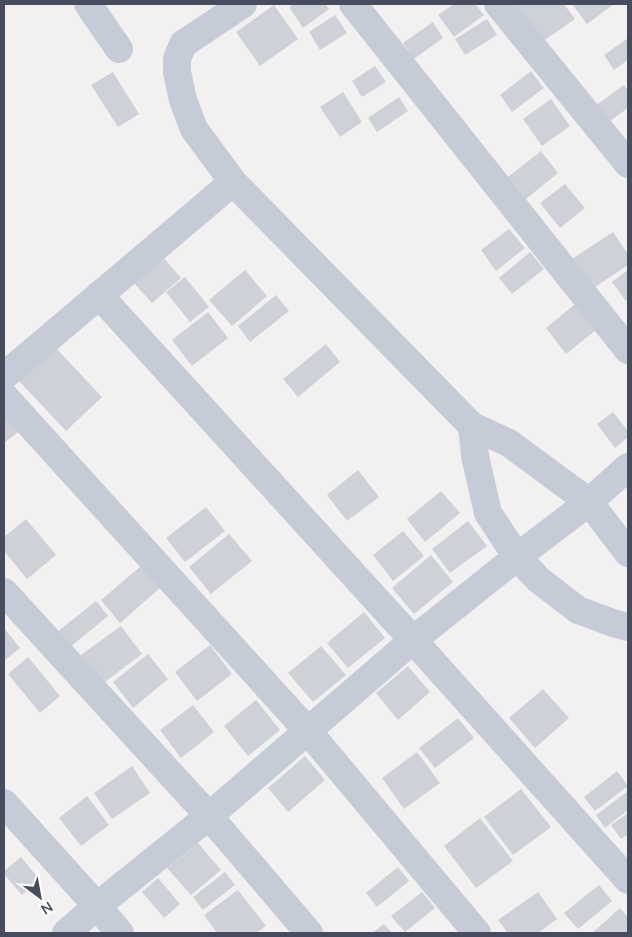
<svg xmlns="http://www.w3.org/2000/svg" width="632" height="937" font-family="Lato,sans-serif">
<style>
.building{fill:#cfd1d8}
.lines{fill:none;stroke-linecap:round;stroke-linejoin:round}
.minor{stroke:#c6cbd8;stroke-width:28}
</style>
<rect width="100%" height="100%" fill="#f3f1f0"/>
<path class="building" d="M293,4H325L329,9L303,28L289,7Z
M454,4H475L484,15L454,37L438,15Z
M514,4H564L575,19L542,42Z
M572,4H614L587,24Z
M274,5L298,39L260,66L236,32Z
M335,15L347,33L320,50L309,32Z
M487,19L497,35L465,55L455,39Z
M433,22L443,38L414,59L403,43Z
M628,38V60L614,70L604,55Z
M375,66L386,82L362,97L352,81Z
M531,71L544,88L512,112L500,95Z
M113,72L139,114L118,127L91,85Z
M624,85L628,91V108L603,126L591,109Z
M343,92L362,122L340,137L320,107Z
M399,97L408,111L377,132L368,118Z
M551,99L570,126L542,146L523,119Z
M541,151L558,173L526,199L508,177Z
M565,184L585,208L560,228L540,203Z
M509,229L525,248L496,271L481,250Z
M613,232L628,254V265L592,289L572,259Z
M530,252L544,269L512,294L499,278Z
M162,256L181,278L152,303L133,282Z
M245,270L267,296L232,326L209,300Z
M628,270V299L626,301L612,282Z
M185,277L209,307L190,322L166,292Z
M276,295L289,311L250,342L238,326Z
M575,304L596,330L566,354L546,328Z
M208,312L228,338L192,366L172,340Z
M326,344L340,362L298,397L283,379Z
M55,347L102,397L66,431L19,381Z
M613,412L628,431V437L615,448L597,424Z
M4,414L18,432L4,443Z
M358,470L379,497L347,521L327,495Z
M441,491L460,513L425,542L407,519Z
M206,507L225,531L185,562L166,538Z
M26,519L56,555L27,579L4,551V537Z
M468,521L487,546L450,573L432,549Z
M403,531L424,556L393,581L373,555Z
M229,534L252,561L211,594L189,567Z
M431,555L453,582L414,614L392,588Z
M141,566L160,588L120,623L101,600Z
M96,601L108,616L69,648L57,632Z
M364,612L385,638L348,668L327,643Z
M121,626L142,654L102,684L81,655Z
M4,628L20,648L4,661Z
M210,645L232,674L197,701L175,672Z
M321,646L346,675L313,702L288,673Z
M148,654L168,679L133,708L113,682Z
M28,657L60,696L40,713L8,674Z
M408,666L430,692L398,720L376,693Z
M543,689L569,718L535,748L509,718Z
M256,700L280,730L248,756L224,726Z
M193,705L214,732L181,758L160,730Z
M458,718L474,738L435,768L419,748Z
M417,752L440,783L404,809L382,778Z
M305,756L325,780L288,812L268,788Z
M132,766L150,793L112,819L94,793Z
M617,771L628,786L595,811L584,797Z
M521,789L551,827L513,855L484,817Z
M628,791V810L605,828L596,815Z
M87,796L109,825L81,846L59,818Z
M628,813V834L621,839L611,825Z
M480,818L513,861L476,888L444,846Z
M198,843L221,870L191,895L167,868Z
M21,857L40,880L22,895L4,874V871Z
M398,867L409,881L377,907L366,893Z
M225,872L235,885L203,910L193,897Z
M158,878L180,904L164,918L142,892Z
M599,885L612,901L578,929L564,913Z
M238,890L266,926L256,933H217L204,915Z
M422,892L435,908L405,932L391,916Z
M538,892L557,919L538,933H508L498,920Z
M620,908L628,917V933H592Z
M384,924L392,933H372Z"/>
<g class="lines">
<path class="minor" d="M88,4L119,49
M243,4L183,44L177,59V72L183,100L194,129L233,182L472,426
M353,4L628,350
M498,4L628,164
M99,295L413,640L628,880
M4,376L233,182
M4,396L307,730L477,933
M628,553L589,502L509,443L472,426L475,456L488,513L517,557L539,580L578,610L613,623L628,627
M4,592L209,816L309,933
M4,803L97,906L120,933
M66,933L97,906L209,816L413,640L517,557L589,502L628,467"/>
</g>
<rect width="632" height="937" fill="none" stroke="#474d5f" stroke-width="10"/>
<g transform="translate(40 897) rotate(148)" stroke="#ffffff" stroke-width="4" paint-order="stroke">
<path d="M0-4L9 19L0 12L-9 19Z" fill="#474d5f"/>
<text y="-8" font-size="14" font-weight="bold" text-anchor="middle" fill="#474d5f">N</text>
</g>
</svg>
